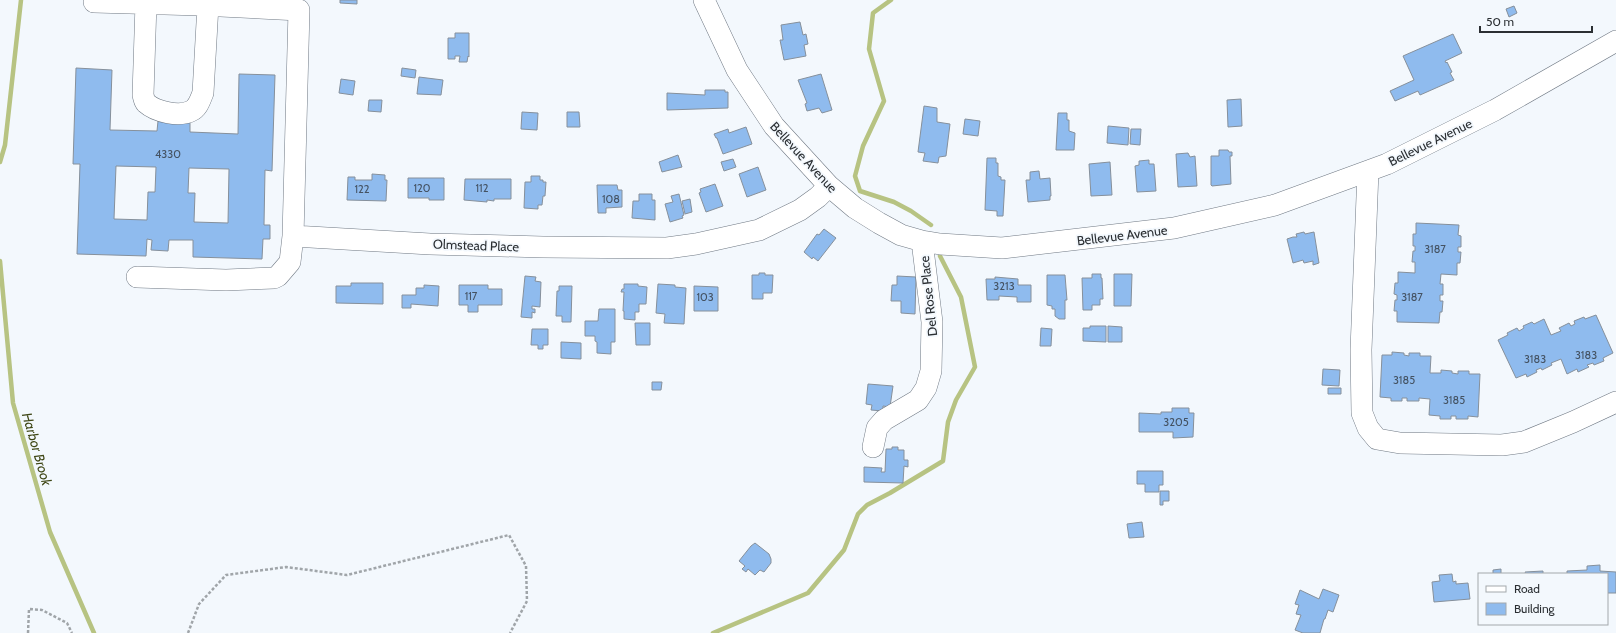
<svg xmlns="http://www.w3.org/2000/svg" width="1616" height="633" font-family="Cabin,sans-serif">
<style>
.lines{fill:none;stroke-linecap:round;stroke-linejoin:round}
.stream{stroke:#b7c382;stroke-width:4.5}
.building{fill:#8fbbee;stroke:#86909b;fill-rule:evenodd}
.minor-casing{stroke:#707984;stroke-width:22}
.path{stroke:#a0a5a9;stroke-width:2.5;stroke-dasharray:3 2;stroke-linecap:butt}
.minor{stroke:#fff;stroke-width:21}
.labels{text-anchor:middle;stroke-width:3.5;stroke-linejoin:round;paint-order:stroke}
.number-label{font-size:11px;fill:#445262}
.street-label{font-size:13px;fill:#2b2f33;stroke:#f3f8fd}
.water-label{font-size:14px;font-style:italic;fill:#3f4716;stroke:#f3f8fd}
</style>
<rect width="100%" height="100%" fill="#f3f8fd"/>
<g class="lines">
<path class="stream" d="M891,0L873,13L869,49L884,101L863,146L855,176L860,191L894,202L911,211L931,225
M0,162L5,145L21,0
M0,261L13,403L50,532L94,633
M713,633L808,593L844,550L858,514L867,505L890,493L943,461L948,422L956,400L975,367L961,297L940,256"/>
</g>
<path class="building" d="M340,0H357V4L340,3Z
M1514,6L1517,13L1509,17L1506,9Z
M800,22L803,35L806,34L808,44L804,45L806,56L784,60L780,40H783L781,25Z
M455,33H469V57L468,56L467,62H459L460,56H455V59H448V38H455Z
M1453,34L1462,53L1445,61L1446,63L1447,62L1452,72L1450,73L1454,80L1420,95L1418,91L1395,101L1390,91L1414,80L1403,56Z
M76,68L112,70L110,130L157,131L158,121H190V132L238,134L239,74L275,75L272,171L265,170L264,225H270V239H263L262,259L193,257V240H169L168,251L151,250L152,240L147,239L146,256L77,254L80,164H73ZM116,166L156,167L155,192H148L147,220L114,219ZM189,168L229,169L228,223L194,222L195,193H188Z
M402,68L416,70L415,78L401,76Z
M821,74L832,110L822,113L819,108L807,111L805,104L807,103L798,80Z
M419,77L443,80L441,95L417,94Z
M341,79L355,81L353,95L339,93Z
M705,90H725V92H728V108L667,110V93L705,95Z
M1241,99L1242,126L1228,127L1227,100Z
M369,100H382L381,112L368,111Z
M924,106L937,108V122L950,124L946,156L939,157L938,163L923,161L925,153L918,152Z
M522,112L538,113L537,130L521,129Z
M567,112H579L580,127H567Z
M1058,113H1067V120H1069V131L1075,133L1074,150H1056Z
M965,119L980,121L978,136L963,134Z
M1108,126L1129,128L1128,145L1107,143Z
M746,127L752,144L723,154L717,138H716L714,134L728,129L729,133Z
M1131,129H1141L1140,145L1130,144Z
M1219,150H1228L1229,152H1232V156H1230L1231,184L1212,186L1211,185V156H1219Z
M1188,153L1190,157L1195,156L1197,186L1178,187L1176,154Z
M678,155L682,167L662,172L659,162Z
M987,158H996V163H998V176L1001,177V180H1005L1003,216H997V211L985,210Z
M733,159L736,167L724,171L721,162Z
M1149,160V164H1154L1156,191L1137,192L1135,166L1139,165V161Z
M1110,162L1112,195L1091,196L1089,164Z
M758,167L766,190L747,197L739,174Z
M1039,171L1040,179L1050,178L1051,196H1050V200L1028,202L1026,180H1030V172Z
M372,174L385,175V180H387L386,201L347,200L348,177H355V180H372Z
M531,176H540V180H543V182H546L545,196H543L542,205H538V209L524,208L525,182H531Z
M408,178H444V200H429V198H408Z
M465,179H511V199H494V201L487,200V202L464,200Z
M715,184L723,206L706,212L699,193L701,192L700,189Z
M597,185H617L618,190H622V207L606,208V213H598Z
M639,194H652V200H655V220L632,218L633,201H639Z
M679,194L684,215L682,216L683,218L670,222L665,204L673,202L671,196Z
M690,199L692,212L685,214L682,201Z
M1416,223L1459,225L1458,235L1461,236V247H1458V252H1461L1460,263H1457V275L1441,274L1440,284H1443V295H1440V301H1443L1442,312H1440L1439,323L1397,322V311H1394L1395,300H1397V295L1394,294L1395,283H1398V272L1415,273V262H1412L1413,251H1415V246H1413V234H1416Z
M824,229L836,238L818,261L813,257L812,259L804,252L817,234L819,235Z
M1304,232L1305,234L1314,232L1319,263L1313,265V261L1304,263L1303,260L1293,263L1287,239L1293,237H1297L1296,234Z
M759,273H765V275H773L772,293H763V299H752V275H759Z
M1092,274H1101V278H1102L1103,299H1100V305H1092V310H1083L1082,278H1092Z
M1114,274H1132L1131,306H1114Z
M1047,275H1065L1067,300H1065V319H1059L1055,316V309H1052V306L1047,305Z
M525,276L536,277L535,281L541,282L540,307L532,306V309H535V313L532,312V318L521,317Z
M897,276L916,277L915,314L901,313V301H891L892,285H897Z
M995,277L1018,279V285H1031V302H1017V297L999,296V300H987L986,279H995Z
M351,283H383V304L336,303V286H351Z
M624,284H638V286L647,287L646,304H639V312H635V320L624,319V311H623L624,292H621L622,289H624Z
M658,284L675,285V287L686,288L684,324L664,323L665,314L656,313Z
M424,285L439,286L438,306L411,304V308H402V295H416V288H424Z
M459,285H488V289H502V305H478V312H468V305H459Z
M559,286H572L571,322H562V316H556L557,291H559Z
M694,286L718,287V311H694Z
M599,309H615V342H611V354L597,353V342L595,341V336H585V321H598Z
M1596,315L1613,353L1603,358L1604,361L1594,365L1593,363L1587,365L1589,367L1578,372L1577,369L1567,374L1561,359L1551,363L1552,365L1542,370L1541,368L1536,370L1537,372L1527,377L1526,374L1516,378L1498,340L1508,335L1507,333L1517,328L1519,331L1524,328L1523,326L1532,322L1534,324L1544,319L1551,335L1561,331L1559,328L1569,323L1571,326L1575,324L1574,321L1584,317L1585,319Z
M635,323H650V345H636Z
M1090,326H1106V342L1083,341V328H1090Z
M1108,326L1122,327V342H1108Z
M1041,328L1052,329L1051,346H1040Z
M532,329H548V345H543V349H538V345H531Z
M561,342L581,343V359L561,358Z
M1392,352L1404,353V355L1409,356V353H1420V356H1431L1430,373H1441V370L1452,371V373L1458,374V371H1469V374H1480L1478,417L1468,416V419H1456V416H1451V419H1440V416L1429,415L1430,399L1419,398V401H1407V398H1402V401H1391V398L1380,397L1382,355H1392Z
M1323,369L1340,370L1339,386L1322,385Z
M652,382H662L661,390H652Z
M868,384L893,386L890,407L883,406V411L871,410L872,405L866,404Z
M1328,388H1341V394H1328Z
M1172,408H1189V413H1194L1193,437L1173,438V432H1139V413L1161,414V412H1172Z
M892,447H898V450H904V460H908V467L904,466L903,483L864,482V467L882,468L881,472H885L886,449H892Z
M1137,471H1163V485H1159V492H1145V484H1137Z
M1160,491H1169V501H1163V505H1160Z
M1142,522L1144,537L1129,538L1127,524Z
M755,543L769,554L771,559V563L764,572L760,570L755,575L748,569L746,572L742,569L745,566L739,561L751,546Z
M1600,565V571L1616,572V593H1607V574H1567V571L1587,570V566Z
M1501,569V574H1493V570Z
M1543,571V574H1519H1526L1525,572Z
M1452,574L1453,582L1456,581V584L1468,583L1470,599L1434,602L1432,582L1440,581L1439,575Z
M1323,589L1339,595L1333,612L1328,610L1325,619H1324L1320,633H1303L1295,630L1301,615L1296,614L1299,605L1295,604L1300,590L1319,599Z"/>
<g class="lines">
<defs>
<path id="minor" d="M704,0L737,70L774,126L829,186L855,208L879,223L901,235L922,241L940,244L1002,248L1174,228L1275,205L1387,164L1495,110L1616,41
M94,2L200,5
M146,3L143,95C144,98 144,101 146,103C156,112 179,117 191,111C198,108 200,100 203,93L208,5
M1368,171L1361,350L1362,413L1368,428L1377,439L1400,443L1502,445L1524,442L1573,422L1616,402
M293,236L430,244L543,247L667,248L696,244L759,230L800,210L818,197L829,186
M137,277L226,280L274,278L278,276L290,262L293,236L299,10L200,5V0
M873,447L877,428L884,420L918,400L926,388L931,371L932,322L922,241"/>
</defs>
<use href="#minor" class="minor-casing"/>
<path class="path" d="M28,633L29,609L42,610L67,623L72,633
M188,633L199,604L226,575L286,567L347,575L509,535L526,566L527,601L510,633"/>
<use href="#minor" class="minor"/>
</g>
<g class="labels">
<g class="number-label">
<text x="168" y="158">4330</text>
<text x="422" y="192">120</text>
<text x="482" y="192">112</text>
<text x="362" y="193">122</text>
<text x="611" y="203">108</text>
<text x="1435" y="253">3187</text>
<text x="1004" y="290">3213</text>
<text x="471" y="300">117</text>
<text x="705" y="301">103</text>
<text x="1412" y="301">3187</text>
<text x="1586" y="359">3183</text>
<text x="1535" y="363">3183</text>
<text x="1404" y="384">3185</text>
<text x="1454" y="404">3185</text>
<text x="1176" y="426">3205</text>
</g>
<g class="street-label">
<text transform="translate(1430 142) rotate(-26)" y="5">Bellevue Avenue</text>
<text transform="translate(804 157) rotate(47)" y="5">Bellevue Avenue</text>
<text transform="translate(1122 235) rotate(-7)" y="5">Bellevue Avenue</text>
<text transform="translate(476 245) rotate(2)" y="5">Olmstead Place</text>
<text transform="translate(928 296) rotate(-96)" y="5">Del Rose Place</text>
</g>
<g class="water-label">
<text transform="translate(37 449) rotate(74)" y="5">Harbor Brook</text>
</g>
</g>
<rect x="1478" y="573" width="130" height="52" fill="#f3f8fd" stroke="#a3a8ac"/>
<rect x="1486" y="586" width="20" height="6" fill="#ffffff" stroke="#a3a8ac"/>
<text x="1514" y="593" font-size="12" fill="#2b2f33">Road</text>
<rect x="1486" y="603" width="20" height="12" fill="#8fbbee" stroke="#a3a8ac"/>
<text x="1514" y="613" font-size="12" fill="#2b2f33">Building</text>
<path d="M1480 26v6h112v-6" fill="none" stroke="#2b2f33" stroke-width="2"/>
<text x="1486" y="26" font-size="12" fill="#2b2f33" stroke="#f3f8fd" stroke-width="3" paint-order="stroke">50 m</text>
</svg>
